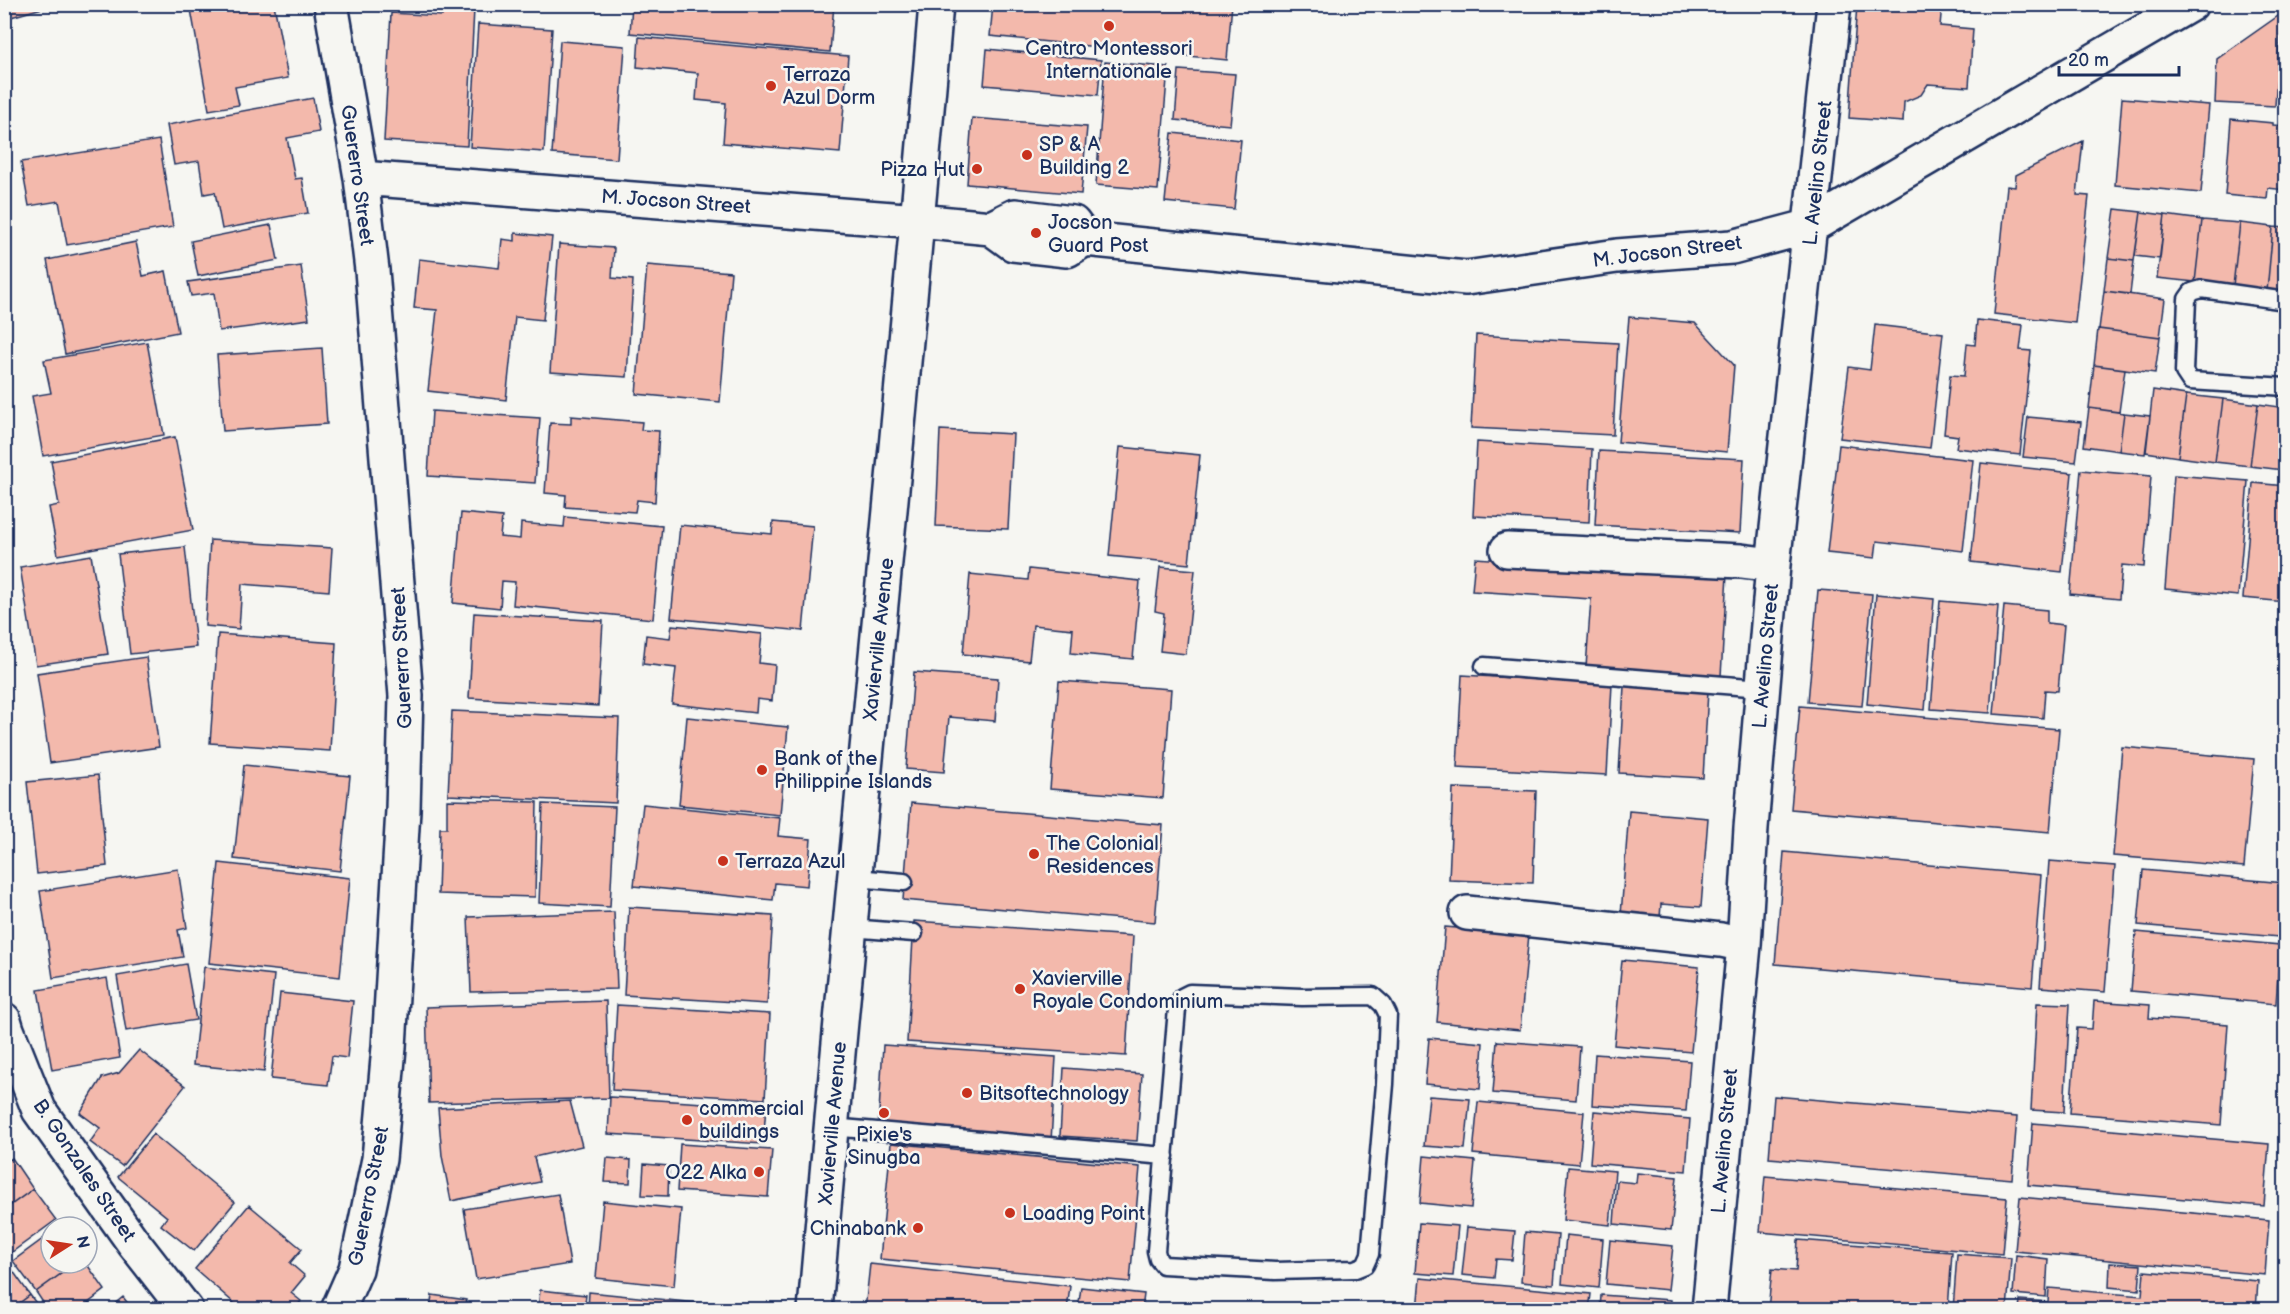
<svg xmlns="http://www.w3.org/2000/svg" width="2290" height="1314" font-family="'Balsamiq Sans',sans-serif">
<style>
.building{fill:#f3b9ac;stroke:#1b2f5e;stroke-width:1.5}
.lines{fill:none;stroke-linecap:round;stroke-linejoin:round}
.lane-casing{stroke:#1b2f5e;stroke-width:21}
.street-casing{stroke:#1b2f5e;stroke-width:38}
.secondary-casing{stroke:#1b2f5e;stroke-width:38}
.lane{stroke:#f6f6f2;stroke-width:16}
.street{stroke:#f6f6f2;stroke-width:33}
.secondary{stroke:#f6f6f2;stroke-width:33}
.poi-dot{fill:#c8321e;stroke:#f6f6f2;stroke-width:2}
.labels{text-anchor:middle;stroke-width:5;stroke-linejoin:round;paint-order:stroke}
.poi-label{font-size:20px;fill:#1b2f5e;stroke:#f6f6f2;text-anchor:start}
.street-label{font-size:20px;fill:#1b2f5e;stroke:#f6f6f2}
</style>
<rect width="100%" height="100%" fill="#f6f6f2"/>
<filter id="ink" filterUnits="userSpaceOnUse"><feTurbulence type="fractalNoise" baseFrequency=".0167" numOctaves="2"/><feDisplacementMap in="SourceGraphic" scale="12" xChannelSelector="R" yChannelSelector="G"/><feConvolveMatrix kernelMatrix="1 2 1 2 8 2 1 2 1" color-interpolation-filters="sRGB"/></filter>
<g filter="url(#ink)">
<path class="building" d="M8,4H56L11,17Z
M190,4H274L288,78L235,87L239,105L209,110Z
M632,4H834L830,52L630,33Z
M993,4H1232L1227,60L990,36Z
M1857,4H1942L1940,26L1973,29L1969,87L1928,84L1921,95L1904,102L1903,122L1849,118Z
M2284,4H2286V54L2281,53Z
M442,7L474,9L467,146L384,141L391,13L442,16Z
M2281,14L2275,106L2215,103L2217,59Z
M478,24L552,29L544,152L470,147Z
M639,37L848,56L840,153L723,143L726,103L696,100L698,73L637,67Z
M560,41L625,46L617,159L552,154Z
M987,49L1101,60L1098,95L984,85Z
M2284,57H2286V106H2281Z
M1105,62L1168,67L1158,190L1096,185Z
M1179,70L1235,74L1230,125L1175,120Z
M313,98L319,132L287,138L295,179L302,178L308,213L222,229L215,192L204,194L199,161L174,165L167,125Z
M2122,98L2209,105L2201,193L2115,185Z
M972,118L1087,127L1081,194L967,184Z
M2231,119L2273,123V125L2286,126V190L2268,188L2267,199L2225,195Z
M1172,133L1241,140L1234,209L1165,202Z
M159,140L173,227L67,245L59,201L29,206L21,162Z
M2083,141L2077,195L2089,196L2075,323L1994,314L2007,186L2015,187L2016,175Z
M2115,209L2141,212L2134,261L2108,258Z
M2141,212L2165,215L2160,259L2135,256Z
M2165,215L2202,220L2195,282L2157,278Z
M2202,220L2240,223L2233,286L2195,282Z
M2240,223L2273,227L2267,291L2233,286Z
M271,225L278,260L198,276L191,241Z
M2273,227L2286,228V293L2267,291Z
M515,233L552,237L543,320L515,317L506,400L428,391L437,310L414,308L419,259L499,268L502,239L515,241Z
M136,242L143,276L166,271L178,332L65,354L47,260Z
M559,244L614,248L612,278L633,280L627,377L550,372Z
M2108,258L2134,261L2130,294L2104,291Z
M647,265L731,272L720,402L636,394Z
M301,266L309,319L219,331L214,293L191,296L188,282Z
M2104,291L2165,299L2160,337L2099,329Z
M1629,317L1695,323L1734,365L1727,452L1618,442Z
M1977,320L2023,325L2020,350L2031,351L2020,455L1956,448L1958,436L1944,434L1950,375L1964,376L1967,344L1975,345Z
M1875,325L1943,333L1930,448L1840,438L1849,367L1870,370Z
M2098,329L2160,337L2155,373L2094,365Z
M1476,335L1618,343L1613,435L1471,428Z
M147,342L164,435L43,456L32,396L51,393L44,360Z
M322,348L327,424L223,431L217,355Z
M2094,365L2125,369L2119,412L2089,408Z
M2153,390L2186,395L2178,457L2146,452Z
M2186,395L2223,399L2215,462L2178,457Z
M2223,399L2258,404L2250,466L2215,462Z
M2258,404L2286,408L2283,470L2250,466Z
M2089,408L2124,413L2119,451L2084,446Z
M432,411L540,418L535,483L428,476Z
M2124,413L2150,416L2145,454L2119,451Z
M571,416L642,422L641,430L659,431L655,502L637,500L635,512L565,507L566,495L545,493L550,423L571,424Z
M2028,417L2081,422L2076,462L2023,457Z
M940,430L1013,434L1008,529L936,526Z
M175,437L193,530L58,555L49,507L59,505L51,461Z
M1477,442L1592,449L1589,522L1473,516Z
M1839,445L1973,460L1963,551L1877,541L1875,558L1827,553Z
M1120,447L1200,455L1189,564L1109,556Z
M1599,451L1744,459L1740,533L1595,525Z
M1981,463L2072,473L2062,572L1971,562Z
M2081,470L2151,476L2144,567L2122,565L2119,599L2070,594Z
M2174,475L2248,481L2238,596L2165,589Z
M2253,483L2286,486V602L2243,598Z
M461,513L502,517L500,537L520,539L521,523L564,527L565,517L662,526L653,619L513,605L515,582L502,581L500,608L453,603Z
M773,522L813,526L803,631L671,618L680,525L772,534Z
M210,540L332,548L329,591L242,584L239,629L205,626Z
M185,547L196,647L130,654L118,554Z
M91,555L108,654L36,665L20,567Z
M1475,558L1727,575L1721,676L1586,667L1591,599L1472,591Z
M1160,567L1195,570L1186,654L1160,651L1164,613L1155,611Z
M1029,569L1140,581L1133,659L1071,653L1073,629L1033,625L1029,661L963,654L970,574L1028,580Z
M1818,590L1872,594L1862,706L1808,702Z
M1876,594L1934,599L1925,710L1867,704Z
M1940,601L1998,606L1990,713L1931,709Z
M2004,606L2047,610V623L2064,625L2058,691L2045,690L2043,718L1994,714Z
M474,613L603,621L598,706L469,698Z
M672,625L762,634L759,663L775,665L772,701L757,699L756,713L672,704L676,668L643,664L646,635L670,638Z
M218,634L336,643L330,751L210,743Z
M146,657L159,747L50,763L37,673Z
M914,672L998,678L995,721L949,717L944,772L906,769Z
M1462,675L1612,684L1607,775L1457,767Z
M1059,681L1171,689L1163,798L1050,789Z
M1624,686L1708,691L1703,778L1619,773Z
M1800,706L2059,729L2050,832L1791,809Z
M452,711L619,718L616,803L448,795Z
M687,717L788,727L780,815L679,805Z
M2122,747L2254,759L2244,867L2113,856Z
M244,765L350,776L340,871L234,859Z
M98,775L107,866L37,874L27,782Z
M1453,788L1536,791L1533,883L1449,880Z
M447,800L537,802L535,897L438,894L440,828H447Z
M911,803L1163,825L1155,922L903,900Z
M543,804L615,807L610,907L539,903Z
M643,804L780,818L778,836L811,839L807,886L775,883L773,900L634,886Z
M1629,811L1708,818L1701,907L1661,904L1660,918L1621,915Z
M1784,852L2041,875L2032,987L1775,964Z
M2049,861L2115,866L2105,992L2040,987Z
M219,863L350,878L340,977L209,963Z
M178,869L187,928L178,930L183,957L53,978L40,891Z
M2143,870L2284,883L2279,937L2138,925Z
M629,907L773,916L767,1004L624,995Z
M614,912L617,989L471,992L468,917Z
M914,921L1133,936L1126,1056L907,1042Z
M1445,927L1529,934L1520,1030L1437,1022Z
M2136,932L2280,945L2276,1004L2131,991Z
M1622,960L1699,967L1691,1052L1614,1045Z
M186,964L196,1020L126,1031L117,976Z
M204,967L274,975L264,1072L193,1065Z
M107,978L120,1058L52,1070L38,990Z
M280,993L353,1001L347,1058L332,1056L328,1085L271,1079Z
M606,1001L609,1098L429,1103L426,1007Z
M2094,1001L2150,1005L2149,1018L2228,1024L2221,1125L2070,1113L2077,1028L2092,1029Z
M2037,1003L2070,1004L2064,1112L2031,1110Z
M617,1005L770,1014L765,1099L612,1090Z
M1429,1038L1483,1043L1480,1089L1425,1084Z
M1497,1041L1580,1047L1576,1100L1493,1093Z
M883,1045L1056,1057L1051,1141L878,1129Z
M139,1050L185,1086L122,1166L90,1142L100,1128L80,1113L102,1078L119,1073Z
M1595,1054L1690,1061L1686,1111L1592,1105Z
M1064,1068L1142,1074L1137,1141L1060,1136Z
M1429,1096L1470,1099L1465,1149L1424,1146Z
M1774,1096L2017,1117L2012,1179L1769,1158Z
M610,1097L766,1107L763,1144L608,1134Z
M570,1101L582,1146L534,1157L540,1182L451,1201L442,1156L438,1108Z
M1478,1102L1584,1112L1579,1164L1473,1154Z
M1594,1111L1690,1119L1686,1171L1590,1163Z
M2033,1123L2269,1144L2264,1206L2028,1185Z
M153,1134L235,1202L194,1251L161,1225L167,1217L118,1177Z
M891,1143L1140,1167L1130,1282L880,1259Z
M680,1144L772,1150L768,1197L677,1191Z
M1424,1156L1475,1161L1471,1208L1420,1203Z
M12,1158L33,1189L4,1210V1164Z
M607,1158L631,1160L630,1183L605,1182Z
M644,1164L669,1166L668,1196L642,1195Z
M1568,1167L1615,1171L1610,1225L1563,1220Z
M1637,1173L1677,1177L1671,1230L1614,1224L1617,1181L1636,1183Z
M1765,1176L2007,1198L2002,1254L1760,1232Z
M33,1189L56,1220L8,1255L4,1250V1210Z
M558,1194L570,1264L476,1279L464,1209Z
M2020,1197L2269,1220L2265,1275L2015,1251Z
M603,1201L681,1209L674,1286L596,1278Z
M249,1205L302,1249L290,1263L305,1276L291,1293L301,1301L294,1310H242L195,1269Z
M1419,1223L1458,1226L1453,1276L1415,1273Z
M1467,1227L1515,1231L1512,1260L1496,1259L1494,1278L1462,1275Z
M1525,1232L1558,1235L1554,1285L1521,1282Z
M51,1233V1263H76L36,1292L13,1261Z
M1566,1235L1603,1239L1599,1288L1562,1284Z
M1610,1240L1673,1246L1668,1290L1606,1284Z
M1798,1240L1952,1252L1948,1310H1768L1772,1269L1796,1271Z
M1957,1254L2011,1258L2007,1310H1953Z
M2016,1255L2048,1259L2046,1297L2013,1294Z
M76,1263H86L105,1290L79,1310H48L36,1292Z
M2110,1263L2141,1265L2139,1290L2109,1287Z
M8,1264L30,1295L10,1310H4V1267Z
M870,1264L1070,1286L1067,1310H865Z
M2144,1271L2258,1281L2256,1310H2019L2020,1300L2048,1302L2049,1288L2142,1296Z
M1420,1278L1591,1294L1589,1310H1417Z
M1081,1287L1144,1294L1142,1310H1078Z
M540,1290L586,1295L584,1310H538Z
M589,1292L755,1309V1310H588Z
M30,1295L41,1310H10Z
M432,1295L466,1300L465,1310H430Z
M1601,1295L1671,1300V1310H1600Z
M123,1297L133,1310H107Z"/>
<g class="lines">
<defs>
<path id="lane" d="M2286,301L2202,289L2192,292L2187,299L2184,372L2190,381L2286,387
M1484,666L1762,688
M855,878L904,882
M850,928L914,933
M1190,993L1302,997L1373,996L1383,1005L1388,1015L1385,1084L1370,1254L1365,1265L1355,1269L1275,1271L1163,1265L1158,1259L1156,1251L1177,1009L1182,997Z
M831,1127L1165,1156"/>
<path id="street" d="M331,4L361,178L372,270L406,696L403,810L389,1047L379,1159L356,1269L338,1310
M361,178L918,221L991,228L1013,244L1067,250L1085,239L1466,278L1617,256L1732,247L1811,226L2191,4
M991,228L1015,216L1073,223L1085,239
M1507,550L1741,561L1773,565
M1467,913L1721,940L1744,945
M4,1020L7,1030L39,1110L133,1242L186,1310
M1709,1310L1744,945L1751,828L1773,565L1834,4"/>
<path id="secondary" d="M815,1310C852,874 900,440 936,4"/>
</defs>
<use href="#lane" class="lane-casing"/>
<use href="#street" class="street-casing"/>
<use href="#secondary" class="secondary-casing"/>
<use href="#lane" class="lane"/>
<use href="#street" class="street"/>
<use href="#secondary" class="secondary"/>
</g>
</g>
<g class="poi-dot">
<circle cx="1109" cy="26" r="6"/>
<circle cx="771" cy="86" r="6"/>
<circle cx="1027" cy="155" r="6"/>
<circle cx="977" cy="169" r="6"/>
<circle cx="1036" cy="233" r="6"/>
<circle cx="762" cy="770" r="6"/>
<circle cx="1034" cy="854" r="6"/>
<circle cx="723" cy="861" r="6"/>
<circle cx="1020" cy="989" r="6"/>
<circle cx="967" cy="1093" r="6"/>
<circle cx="884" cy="1113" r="6"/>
<circle cx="687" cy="1120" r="6"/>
<circle cx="759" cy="1172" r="6"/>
<circle cx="1010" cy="1213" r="6"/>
<circle cx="918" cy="1228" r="6"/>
</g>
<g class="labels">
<g class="poi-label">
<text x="1109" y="55" text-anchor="middle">Centro Montessori<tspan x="1109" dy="23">Internationale</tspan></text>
<text x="783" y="81">Terraza<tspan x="783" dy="23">Azul Dorm</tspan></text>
<text x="1039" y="151">SP &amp; A<tspan x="1039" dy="23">Building 2</tspan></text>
<text x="965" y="176" text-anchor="end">Pizza Hut</text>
<text x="1048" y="229">Jocson<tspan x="1048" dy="23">Guard Post</tspan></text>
<text x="774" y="765">Bank of the<tspan x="774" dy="23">Philippine Islands</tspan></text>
<text x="1046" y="850">The Colonial<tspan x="1046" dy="23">Residences</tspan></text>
<text x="735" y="868">Terraza Azul</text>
<text x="1032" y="985">Xavierville<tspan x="1032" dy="23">Royale Condominium</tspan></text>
<text x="979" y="1100">Bitsoftechnology</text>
<text x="699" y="1115">commercial<tspan x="699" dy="23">buildings</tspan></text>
<text x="884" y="1141" text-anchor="middle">Pixie's<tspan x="884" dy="23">Sinugba</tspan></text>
<text x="747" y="1179" text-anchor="end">O22 Alka</text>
<text x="1022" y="1220">Loading Point</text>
<text x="906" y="1235" text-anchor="end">Chinabank</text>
</g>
<g class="street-label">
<text transform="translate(1817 173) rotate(-84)" y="7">L. Avelino Street</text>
<text transform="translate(358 175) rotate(82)" y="7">Guererro Street</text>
<text transform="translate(676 201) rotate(4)" y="7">M. Jocson Street</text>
<text transform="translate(1667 251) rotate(-7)" y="7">M. Jocson Street</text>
<text transform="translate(878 639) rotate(-84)" y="7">Xavierville Avenue</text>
<text transform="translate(1765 656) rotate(-85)" y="7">L. Avelino Street</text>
<text transform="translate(401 658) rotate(-93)" y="7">Guererro Street</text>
<text transform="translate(832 1123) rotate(-85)" y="7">Xavierville Avenue</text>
<text transform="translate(1724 1141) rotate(-85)" y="7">L. Avelino Street</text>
<text transform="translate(85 1170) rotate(56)" y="7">B. Gonzales Street</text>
<text transform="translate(368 1196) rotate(-79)" y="7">Guererro Street</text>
</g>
</g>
<rect width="2290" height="1314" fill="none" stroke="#f6f6f2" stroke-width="24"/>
<rect x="12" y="12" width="2266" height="1290" fill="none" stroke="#1b2f5e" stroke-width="2" filter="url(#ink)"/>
<g transform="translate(69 1245) rotate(78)"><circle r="28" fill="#f6f6f2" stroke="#9ea6b7" stroke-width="1.5"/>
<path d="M0-4.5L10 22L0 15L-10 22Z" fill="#c8321e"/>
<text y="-9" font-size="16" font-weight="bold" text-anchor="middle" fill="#1b2f5e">N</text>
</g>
<path d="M2059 66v9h120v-9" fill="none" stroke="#1b2f5e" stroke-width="3"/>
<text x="2068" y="66" font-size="18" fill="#1b2f5e" stroke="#f6f6f2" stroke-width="4.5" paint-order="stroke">20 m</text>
</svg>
